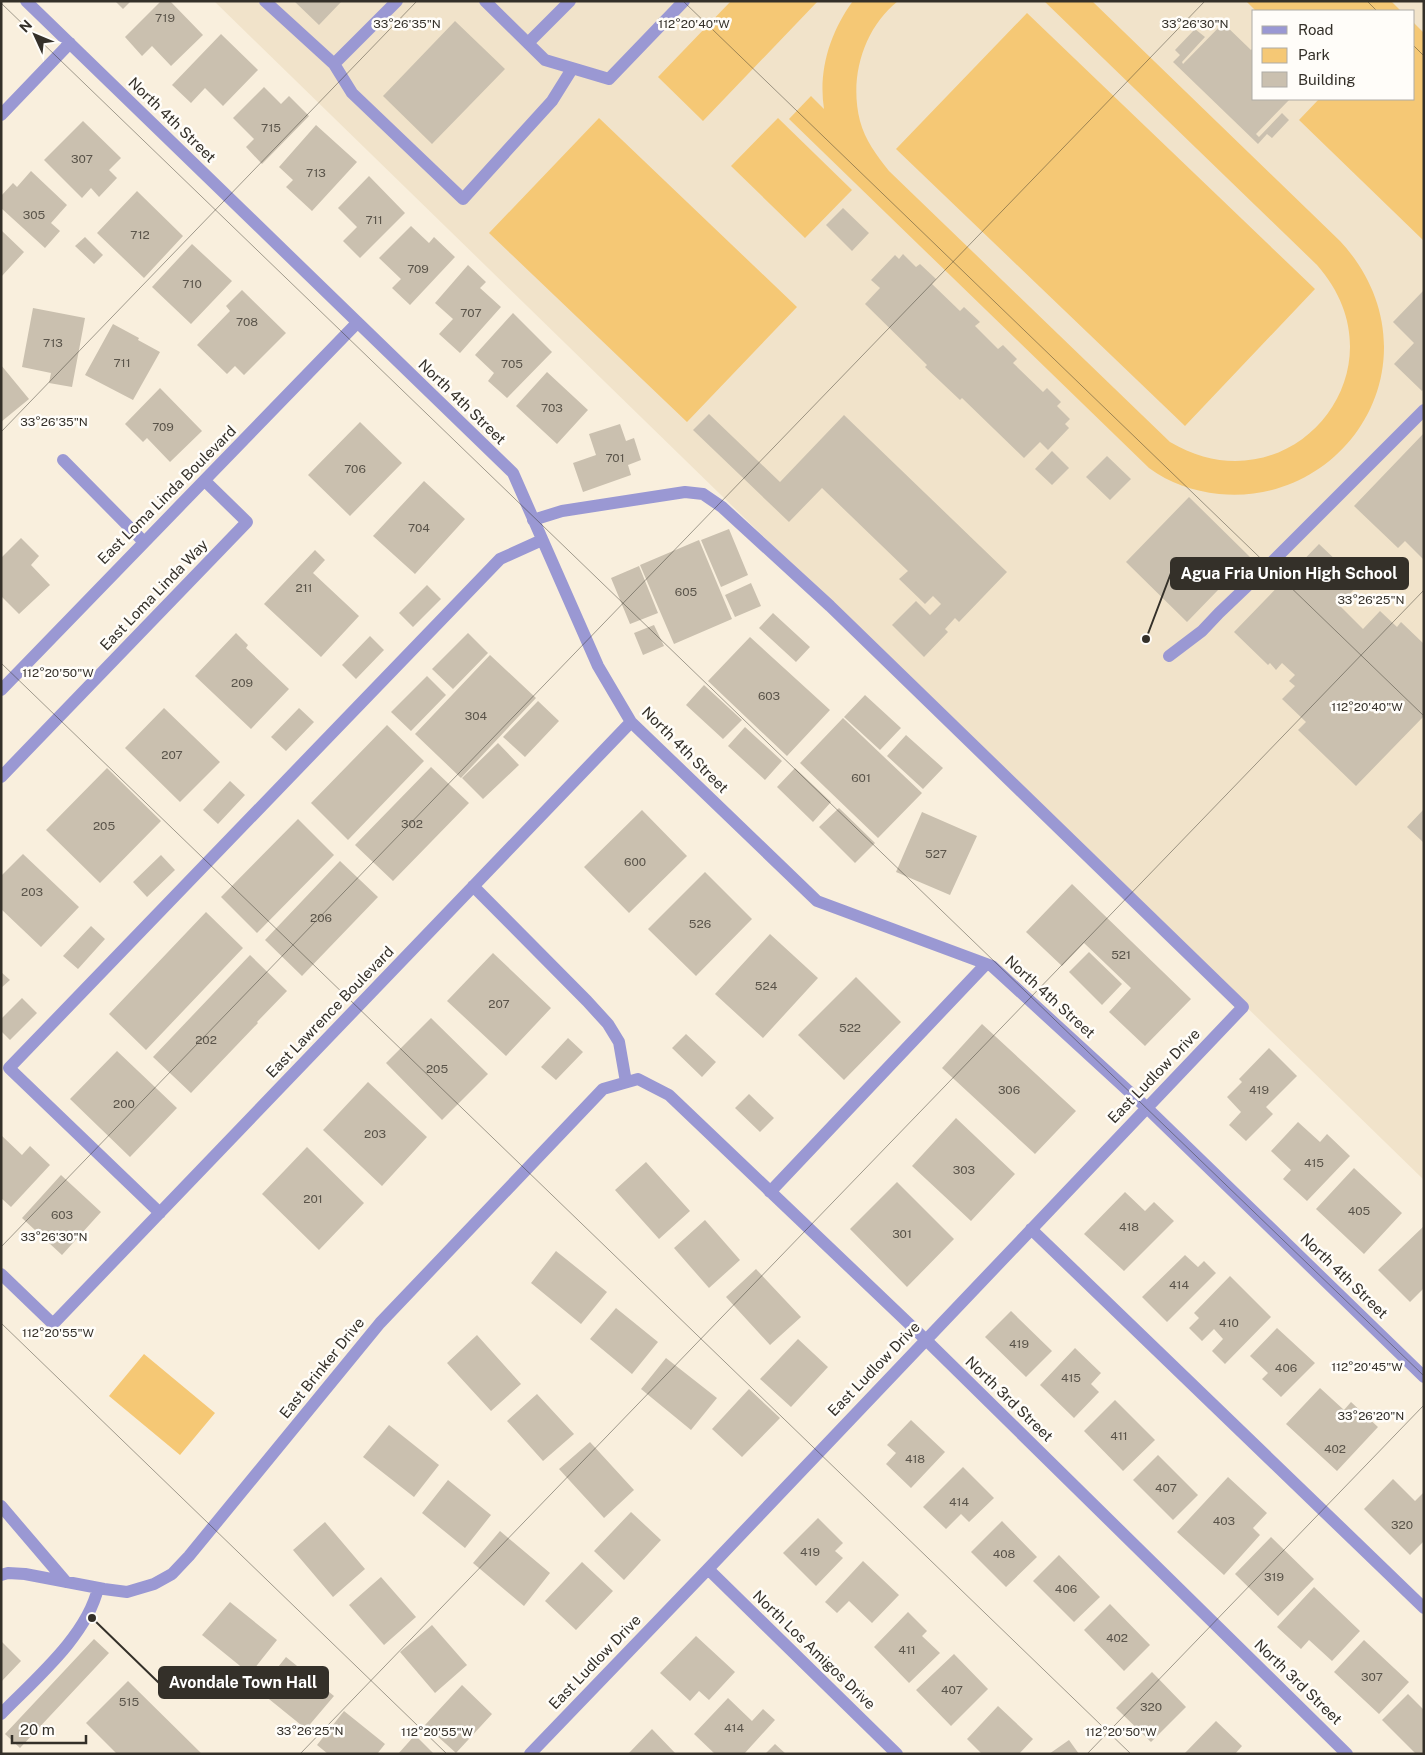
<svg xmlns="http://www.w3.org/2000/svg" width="1425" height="1755" font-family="'Public Sans',sans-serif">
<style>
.built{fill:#f1e3ca;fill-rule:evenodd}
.green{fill:#f5c875}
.building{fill:#cac0af}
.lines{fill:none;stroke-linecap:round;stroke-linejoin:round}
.minor{stroke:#9a98d3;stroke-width:12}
.ticks{fill:none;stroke:#343029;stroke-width:1;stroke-opacity:0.45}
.labels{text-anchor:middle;stroke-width:5;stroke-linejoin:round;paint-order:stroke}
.number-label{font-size:12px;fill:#5a544a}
.street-label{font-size:15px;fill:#343029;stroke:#fffdf9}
.ticks-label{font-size:12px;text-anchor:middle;fill:#343029;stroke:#fffdf9;stroke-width:5;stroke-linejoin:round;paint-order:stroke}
.leader{fill:none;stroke:#343029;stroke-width:2}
.callout-dot{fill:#343029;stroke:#fffdf9;stroke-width:2}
.callout{fill:#343029;stroke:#343029;stroke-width:2}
.callout-label{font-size:16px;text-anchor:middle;font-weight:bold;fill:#fff}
</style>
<rect width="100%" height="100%" fill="#f9efdd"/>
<path class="built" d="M214,1H1424V1180ZM1254,11H1414V99H1254Z"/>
<path class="green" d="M731,1H818L703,121L658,77Z
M853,1H898C863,29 849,78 860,121C865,140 877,156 889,171L1170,442C1289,513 1410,370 1317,265L1044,1H1092L1340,241C1367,270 1384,307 1384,347C1384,435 1306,503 1219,494C1193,491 1169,483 1149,468L789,119L811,96L824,109C818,71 830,32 853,1Z
M1246,1H1391L1401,11H1256Z
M1027,13L1315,289L1185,426L896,149Z
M1414,23L1424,33V241L1299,120L1319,99H1414Z
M599,118L797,307L687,422L489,233Z
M778,118L852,190L805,238L731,166Z
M144,1354L215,1413L180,1455L109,1396Z"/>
<path class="building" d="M115,1H131L123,9Z
M161,1H170L203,35L171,66L152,46L142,56L125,37Z
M294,1H342L319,25Z
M455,21L505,69L432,144L383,96Z
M1223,23L1251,50L1254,47V99H1290L1256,134L1259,137L1282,113L1289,120L1272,138L1267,134L1258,144L1173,62L1180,55L1175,50L1195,29L1205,37L1182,62L1183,64Z
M221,34L258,70L223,106L205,88L191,103L172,85Z
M264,87L281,104L289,96L309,116L262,164L246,147L254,139L233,118Z
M83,121L121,158L109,170L117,178L99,197L91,188L82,198L44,160Z
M316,125L357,162L312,211L286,187L293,180L279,167Z
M31,171L67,205L51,223L60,231L45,248L1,208V196L13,183L17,187Z
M369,176L405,213L360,258L343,241L357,227L338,208Z
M137,191L183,236L144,278L97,233Z
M843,208L869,233L852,251L826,225Z
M411,226L429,243L434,237L455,257L410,305L392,288L401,279L379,258Z
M1,230L24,252L1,277Z
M85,237L103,255L94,264L75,246Z
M192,244L232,281L191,324L152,287Z
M903,254L916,267L920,264L936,279L932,284L960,311L964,307L980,322L975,326L998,349L1003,345L1017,359L1013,363L1043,392L1047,388L1061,402L1057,406L1070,419L1065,424L1069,428L1048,450L1040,442L1024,458L962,398L960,400L925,367L927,365L865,304L880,288L871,280L895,255L899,259Z
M468,265L486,282L480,288L501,307L460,353L439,334L453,319L435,303Z
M242,290L286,333L244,375L235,366L227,374L197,345L230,311L226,306Z
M1424,290V389L1422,391L1394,364L1414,343L1393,322Z
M33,308L85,318L72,387L49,383L51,373L22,367Z
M513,313L552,352L507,398L488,381L494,373L475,355Z
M113,324L139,338L138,340L160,352L133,400L85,375Z
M1,365L29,399L1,422Z
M547,372L588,410L557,444L516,406Z
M160,388L202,431L170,462L147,438L143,442L125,424Z
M709,414L780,482L844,415L1007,572L959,622L955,618L945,629L948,632L924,657L892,625L916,601L930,615L941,604L933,596L925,604L899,579L908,571L822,488L789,522L693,430Z
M360,422L402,463L350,516L308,475Z
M620,424L626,441L634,438L641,460L628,465L631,475L583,492L573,463L596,455L589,434Z
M1424,433V560L1405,541L1398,548L1354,506Z
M1052,451L1069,468L1052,485L1035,469Z
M1107,456L1131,479L1110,500L1086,477Z
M424,481L465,519L415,574L373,536Z
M1189,497L1250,557L1187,622L1126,562Z
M729,529L748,575L721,587L701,540Z
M21,538L39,556L31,565L50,585L19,614L1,596V558Z
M699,540L732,619L674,644L640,565Z
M1319,544L1360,583L1339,605L1363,629L1380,611L1397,627L1401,622L1424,644V716L1356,786L1298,730L1306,722L1282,699L1295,686L1289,681L1295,675L1282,663L1276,670L1270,663L1268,665L1234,632Z
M315,550L325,560L313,573L359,616L321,657L264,604Z
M639,566L658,613L630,624L611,578Z
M751,583L761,606L735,617L725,595Z
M427,585L441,599L413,627L399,613Z
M773,613L810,647L796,662L759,628Z
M654,625L664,646L643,655L634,633Z
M236,633L248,645L246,648L289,689L251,729L195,676Z
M468,633L488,653L453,689L432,669Z
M370,636L384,650L356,679L342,665Z
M750,637L830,710L787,756L708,681Z
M490,655L536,698L461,778L415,734Z
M427,676L446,695L411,731L391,712Z
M704,685L742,720L723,739L686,705Z
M865,695L901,728L880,750L844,717Z
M538,701L559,721L525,757L503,737Z
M164,708L220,762L180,802L125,748Z
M299,708L314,722L286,751L271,737Z
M843,718L922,793L878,838L800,763Z
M387,725L424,761L348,840L311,803Z
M745,727L782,761L765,780L728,746Z
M906,735L943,768L923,789L887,756Z
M498,743L519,765L483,799L462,778Z
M431,767L469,803L393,881L355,845Z
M107,768L161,821L100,883L46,830Z
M795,768L831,802L813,822L777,787Z
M230,781L245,795L218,824L203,810Z
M839,808L875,843L855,863L819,827Z
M1424,809V843L1407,827Z
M642,810L687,856L629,913L584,867Z
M922,812L977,836L950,895L896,872Z
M298,819L334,855L257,933L221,897Z
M23,854L79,907L41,947L1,909V876Z
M161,855L175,870L147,897L133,882Z
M340,861L378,897L302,976L265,940Z
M705,872L752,919L696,976L648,929Z
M1072,884L1191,999L1145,1046L1109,1012L1131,988L1084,943L1062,966L1026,932Z
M206,912L243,948L146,1050L109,1014Z
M91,926L105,939L78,969L63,956Z
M770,934L818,978L763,1038L715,994Z
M1089,952L1122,984L1102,1005L1069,972Z
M493,953L551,1008L506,1056L447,1001Z
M250,955L287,991L257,1022L258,1023L191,1093L153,1057Z
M1,972L10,980L1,988Z
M856,977L901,1022L844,1080L798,1035Z
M22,998L37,1013L10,1040L1,1031V1019Z
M431,1018L488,1074L442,1120L386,1063Z
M982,1024L1076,1111L1035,1154L942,1068Z
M686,1034L716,1062L702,1077L672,1048Z
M568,1038L583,1052L556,1080L541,1067Z
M1269,1048L1297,1076L1266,1107L1273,1114L1246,1141L1229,1125L1241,1112L1227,1097L1242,1082L1239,1079Z
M117,1051L177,1108L130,1157L70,1099Z
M368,1082L427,1137L382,1186L323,1130Z
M749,1094L774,1118L760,1132L735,1108Z
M956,1118L1015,1174L971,1221L912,1166Z
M1298,1122L1320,1142L1327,1134L1350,1156L1307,1201L1283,1179L1291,1170L1271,1151Z
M1,1135L22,1155L30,1146L50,1165L11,1207L1,1198Z
M307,1147L364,1203L319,1250L262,1194Z
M646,1162L690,1211L659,1239L615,1190Z
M1354,1168L1402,1213L1364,1254L1316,1209Z
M61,1175L101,1212L62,1255L22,1218Z
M897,1182L954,1239L907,1287L850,1229Z
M1125,1192L1145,1211L1154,1202L1174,1221L1124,1271L1084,1234Z
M705,1220L740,1260L709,1288L674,1248Z
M1424,1226V1288L1410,1302L1378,1270Z
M556,1251L607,1292L581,1324L531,1283Z
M1185,1255L1198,1267L1204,1261L1216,1273L1167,1322L1142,1297Z
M756,1269L801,1317L770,1345L726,1297Z
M1230,1276L1271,1317L1225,1364L1212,1351L1223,1339L1214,1329L1202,1341L1189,1328L1199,1318L1194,1313Z
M616,1308L658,1342L632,1374L590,1339Z
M1011,1311L1052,1351L1026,1377L985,1337Z
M1277,1328L1315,1363L1281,1397L1262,1379L1268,1373L1250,1356Z
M477,1335L521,1384L491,1411L447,1363Z
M798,1339L828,1367L791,1407L760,1379Z
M1075,1348L1101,1373L1091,1384L1099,1392L1074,1418L1040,1385Z
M666,1358L717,1398L691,1430L641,1389Z
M1320,1388L1344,1410L1351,1402L1378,1427L1337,1471L1286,1424Z
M749,1389L780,1418L742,1457L712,1429Z
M537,1394L574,1434L543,1461L507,1421Z
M1115,1400L1155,1440L1123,1471L1084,1431Z
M911,1420L945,1452L911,1488L886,1464L896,1453L887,1445Z
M389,1425L439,1465L414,1497L363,1457Z
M590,1442L634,1490L604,1518L559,1469Z
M1158,1455L1198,1495L1173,1520L1133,1480Z
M963,1467L994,1498L969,1522L961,1514L946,1529L923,1507Z
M1228,1477L1267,1513L1253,1528L1260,1535L1224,1575L1177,1532Z
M1393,1479L1415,1501L1424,1492V1541L1410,1555L1364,1509Z
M448,1480L491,1515L465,1548L422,1513Z
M631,1512L661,1540L624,1580L594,1551Z
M818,1518L843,1543L835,1551L843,1558L816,1586L783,1553Z
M1002,1521L1037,1557L1006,1587L971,1552Z
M325,1522L365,1569L333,1597L293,1550Z
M500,1531L550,1573L524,1606L473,1563Z
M1271,1537L1314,1579L1278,1616L1235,1574Z
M1059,1555L1100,1597L1074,1622L1033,1581Z
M863,1561L899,1595L872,1623L849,1601L837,1613L825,1602Z
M582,1562L613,1591L576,1630L545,1601Z
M381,1577L416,1617L384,1645L349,1605Z
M1314,1587L1360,1631L1332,1661L1309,1640L1301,1649L1277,1627Z
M230,1602L277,1640L250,1674L202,1635Z
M1110,1604L1150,1645L1124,1671L1084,1630Z
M908,1612L927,1631L922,1636L940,1653L909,1683L874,1647Z
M432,1625L467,1665L435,1693L400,1652Z
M696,1636L735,1672L709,1700L699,1691L690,1701L660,1673Z
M94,1639L109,1653L20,1748L5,1734Z
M1364,1640L1409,1682L1379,1714L1334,1672Z
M1,1641L21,1661L1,1682Z
M954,1654L988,1689L951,1726L916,1690Z
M286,1657L334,1696L306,1729L259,1691Z
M1152,1672L1186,1707L1151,1742L1116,1708Z
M128,1681L202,1754H117L86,1723Z
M462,1685L492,1714L456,1753L425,1725Z
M1408,1694L1424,1710V1754H1416L1382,1720Z
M728,1698L752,1721L763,1709L775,1720L744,1754H715L694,1734Z
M998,1706L1033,1739L1019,1754H982L967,1739Z
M344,1711L385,1744L377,1754H328L317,1745Z
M1216,1721L1242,1746L1235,1754H1184Z
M652,1729L676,1754H628Z
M415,1735L434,1754H398Z
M1069,1740L1079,1754H1049Z
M775,1744L786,1754H765Z"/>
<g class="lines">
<path class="minor" d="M26,1L513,473L598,666L631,722L817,901L992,966L1147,1108L1424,1377
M265,1L334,64L397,1
M485,1L545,60L609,79L684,1
M528,43L570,1
M334,64L352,93L463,199L552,101L572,69
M1,115L70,43
M63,460L143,541
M1169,656L1202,631L1219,613L1262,572L1424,410
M1,690C119,567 239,446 357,323
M1,777L247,522L205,481
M473,886L587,1001L608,1024L619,1042L626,1082
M770,1192L986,964
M160,1213L9,1068L500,559L542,540
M1031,1229L1424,1608
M1,1274L53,1324L631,722
M1,1506L66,1582
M708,1569L897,1754
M1,1575L8,1573L25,1574L104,1589L127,1592L154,1584L172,1574L189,1556L380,1323L603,1089L638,1079L669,1095L925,1339L1347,1754
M1,1714C34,1680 87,1636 98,1588
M530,1754L708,1569L1243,1007L830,606L722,507L703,494L685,492L562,511L533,520"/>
</g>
<path class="ticks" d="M683,1L1424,716M1367,1L1377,11M1,3L1424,1376M1414,46L1424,56M1,432L417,1M1,663L1131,1754M1,1247L1205,1M1,1323L447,1754M300,1754L1424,590M1087,1754L1424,1405"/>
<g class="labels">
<g class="number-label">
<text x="165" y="22">719</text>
<text x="271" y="132">715</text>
<text x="82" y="163">307</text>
<text x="316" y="177">713</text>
<text x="34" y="219">305</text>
<text x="374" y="224">711</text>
<text x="140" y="239">712</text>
<text x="418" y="273">709</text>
<text x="192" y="288">710</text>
<text x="471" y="317">707</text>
<text x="247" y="326">708</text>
<text x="53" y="347">713</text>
<text x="122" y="367">711</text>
<text x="512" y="368">705</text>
<text x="552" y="412">703</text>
<text x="163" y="431">709</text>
<text x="615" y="462">701</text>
<text x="355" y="473">706</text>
<text x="419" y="532">704</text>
<text x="304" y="592">211</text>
<text x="686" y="596">605</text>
<text x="242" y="687">209</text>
<text x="769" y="700">603</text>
<text x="476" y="720">304</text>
<text x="172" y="759">207</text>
<text x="861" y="782">601</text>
<text x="412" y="828">302</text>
<text x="104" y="830">205</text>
<text x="936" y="858">527</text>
<text x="635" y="866">600</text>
<text x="32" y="896">203</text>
<text x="321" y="922">206</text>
<text x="700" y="928">526</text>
<text x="1121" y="959">521</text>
<text x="766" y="990">524</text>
<text x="499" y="1008">207</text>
<text x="850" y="1032">522</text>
<text x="206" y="1044">202</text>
<text x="437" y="1073">205</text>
<text x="1009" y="1094">306</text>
<text x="1259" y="1094">419</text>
<text x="124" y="1108">200</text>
<text x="375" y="1138">203</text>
<text x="1314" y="1167">415</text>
<text x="964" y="1174">303</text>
<text x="313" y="1203">201</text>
<text x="1359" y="1215">405</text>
<text x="62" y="1219">603</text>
<text x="1129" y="1231">418</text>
<text x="902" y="1238">301</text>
<text x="1179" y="1289">414</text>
<text x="1229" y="1327">410</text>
<text x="1019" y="1348">419</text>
<text x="1286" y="1372">406</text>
<text x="1071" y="1382">415</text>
<text x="1119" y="1440">411</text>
<text x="1335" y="1453">402</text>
<text x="915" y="1463">418</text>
<text x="1166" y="1492">407</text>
<text x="959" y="1506">414</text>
<text x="1224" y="1525">403</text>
<text x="1402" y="1529">320</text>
<text x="810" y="1556">419</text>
<text x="1004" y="1558">408</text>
<text x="1274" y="1581">319</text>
<text x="1066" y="1593">406</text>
<text x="1117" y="1642">402</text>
<text x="907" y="1654">411</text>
<text x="1372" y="1681">307</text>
<text x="952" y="1694">407</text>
<text x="129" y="1706">515</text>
<text x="1151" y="1711">320</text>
<text x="734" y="1732">414</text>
</g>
<g class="street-label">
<text transform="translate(172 120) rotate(44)" y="5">North 4th Street</text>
<text transform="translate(462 402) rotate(44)" y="5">North 4th Street</text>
<text transform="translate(167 495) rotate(-45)" y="5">East Loma Linda Boulevard</text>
<text transform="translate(154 595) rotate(-46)" y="5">East Loma Linda Way</text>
<text transform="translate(685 750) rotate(45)" y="5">North 4th Street</text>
<text transform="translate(1050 997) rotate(42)" y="5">North 4th Street</text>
<text transform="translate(330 1012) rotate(-46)" y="5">East Lawrence Boulevard</text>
<text transform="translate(1154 1076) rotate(-46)" y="5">East Ludlow Drive</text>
<text transform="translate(1344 1276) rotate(44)" y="5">North 4th Street</text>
<text transform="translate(322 1368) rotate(-51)" y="5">East Brinker Drive</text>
<text transform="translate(874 1369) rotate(-46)" y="5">East Ludlow Drive</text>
<text transform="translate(1009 1399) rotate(44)" y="5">North 3rd Street</text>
<text transform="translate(814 1650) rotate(44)" y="5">North Los Amigos Drive</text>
<text transform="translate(595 1662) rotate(-46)" y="5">East Ludlow Drive</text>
<text transform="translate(1298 1682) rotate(44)" y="5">North 3rd Street</text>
</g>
</g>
<g class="ticks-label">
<text x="694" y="28">112°20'40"W</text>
<text x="407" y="28">33°26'35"N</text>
<text x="1195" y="28">33°26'30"N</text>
<text x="54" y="426">33°26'35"N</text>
<text x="1371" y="604">33°26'25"N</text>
<text x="58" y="677">112°20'50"W</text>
<text x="1367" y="711">112°20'40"W</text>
<text x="54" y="1241">33°26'30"N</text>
<text x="58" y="1337">112°20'55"W</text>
<text x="1367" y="1371">112°20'45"W</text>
<text x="1371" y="1420">33°26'20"N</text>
<text x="310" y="1735">33°26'25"N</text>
<text x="437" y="1736">112°20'55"W</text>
<text x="1121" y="1736">112°20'50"W</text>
</g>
<path class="leader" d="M1146 639L1171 573M92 1618L159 1683"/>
<g class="callout-dot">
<circle cx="1146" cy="639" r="5"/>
<circle cx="92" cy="1618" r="5"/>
</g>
<g class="callout">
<rect x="1171" y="558" width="237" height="31" rx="5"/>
<rect x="159" y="1667" width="169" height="31" rx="5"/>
</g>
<g class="callout-label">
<text x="1289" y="579">Agua Fria Union High School</text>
<text x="243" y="1688">Avondale Town Hall</text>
</g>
<rect width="1425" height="1755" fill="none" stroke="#343029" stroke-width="5"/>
<rect x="1252" y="10" width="162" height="90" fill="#fffdf9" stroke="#aeaba6"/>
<rect x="1262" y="26" width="25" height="8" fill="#9a98d3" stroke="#aeaba6"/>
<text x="1298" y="35" font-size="15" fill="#343029">Road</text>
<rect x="1262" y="48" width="25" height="15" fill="#f5c875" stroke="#aeaba6"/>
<text x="1298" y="60" font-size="15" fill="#343029">Park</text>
<rect x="1262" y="72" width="25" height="15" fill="#cac0af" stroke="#aeaba6"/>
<text x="1298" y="85" font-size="15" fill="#343029">Building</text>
<g transform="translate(35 35) rotate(314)" stroke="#fffdf9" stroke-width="4" paint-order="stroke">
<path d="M0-4L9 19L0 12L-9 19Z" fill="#343029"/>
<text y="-8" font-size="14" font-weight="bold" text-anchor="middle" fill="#343029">N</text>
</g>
<path d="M12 1735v8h74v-8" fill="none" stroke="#343029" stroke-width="2.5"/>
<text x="20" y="1735" font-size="15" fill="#343029" stroke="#fffdf9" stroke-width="4" paint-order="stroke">20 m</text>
</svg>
